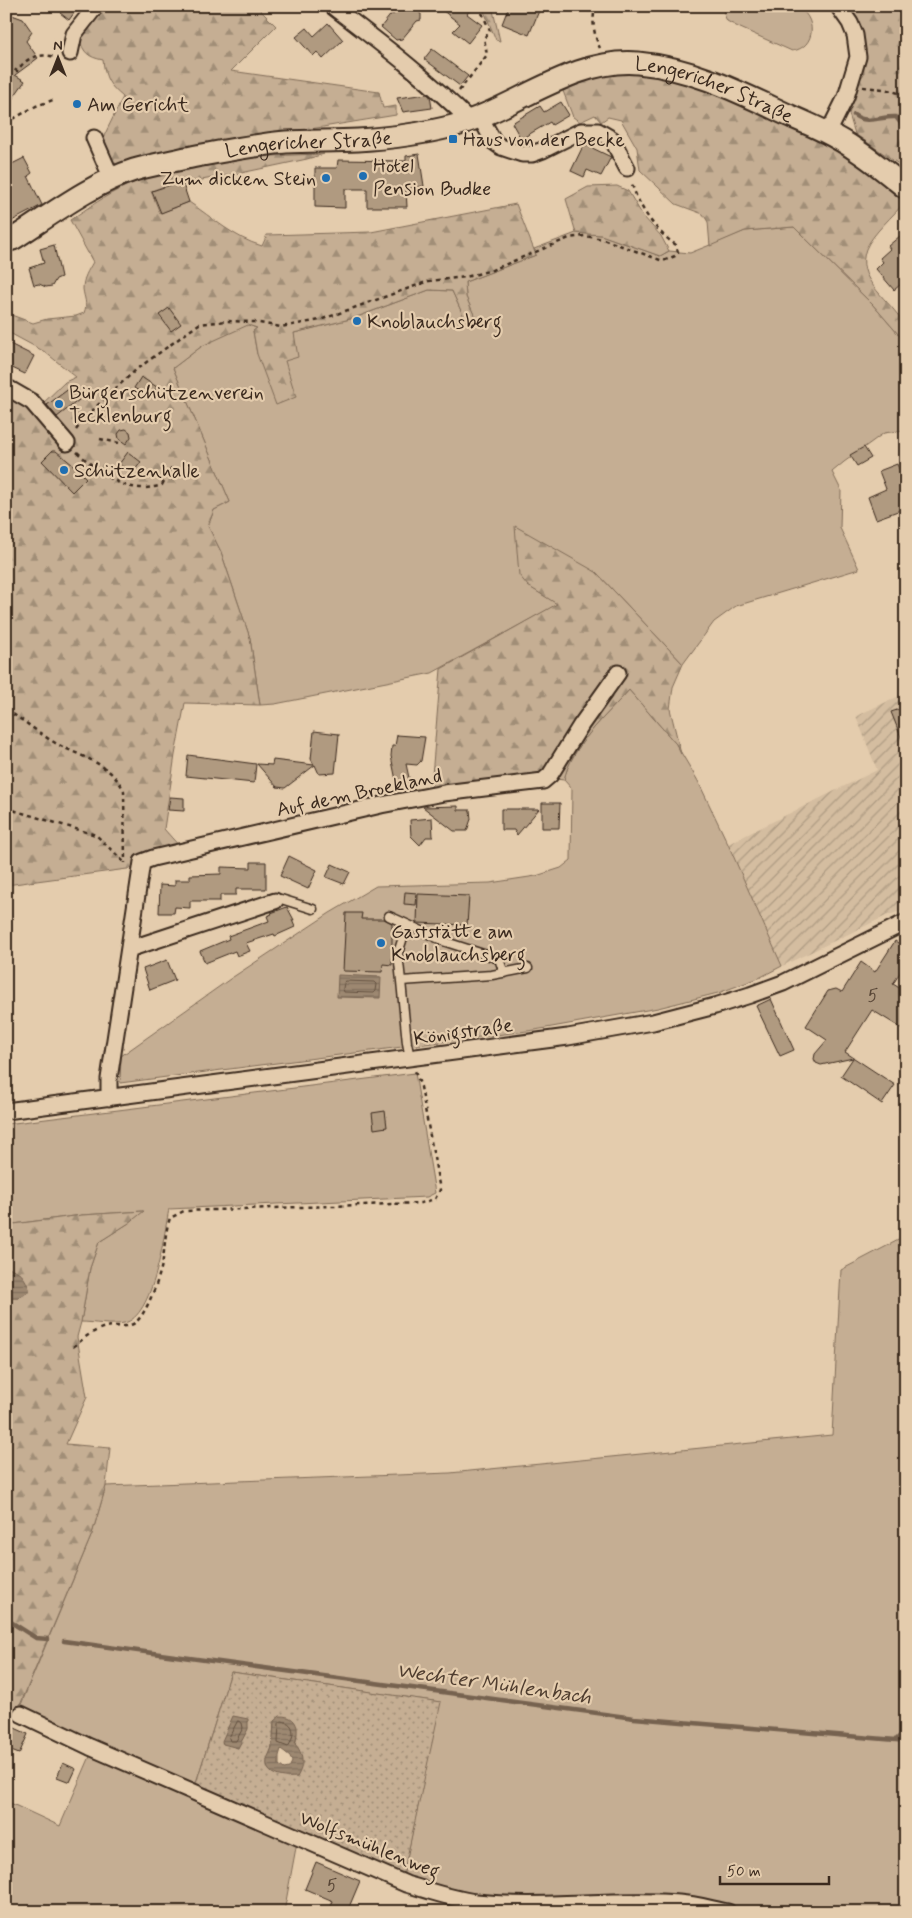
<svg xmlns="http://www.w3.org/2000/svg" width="912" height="1918" font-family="Mynerve,sans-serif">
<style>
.industrial{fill:url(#industrial-furrows)}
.green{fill:#c5ae93;stroke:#806c58}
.forest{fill:url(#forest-firs);stroke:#806c58}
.garden{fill:url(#garden-dots);stroke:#806c58;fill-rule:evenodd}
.water{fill:url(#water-rules);stroke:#766250;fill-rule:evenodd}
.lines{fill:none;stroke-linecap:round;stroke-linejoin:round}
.shore{stroke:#62503f;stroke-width:1}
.stream{stroke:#766250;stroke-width:4.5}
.building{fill:#b09a80;stroke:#3b2a1e}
.service-casing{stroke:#3b2a1e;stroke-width:11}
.minor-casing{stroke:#3b2a1e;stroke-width:19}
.secondary-casing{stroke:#3b2a1e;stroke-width:25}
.path{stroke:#3b2a1e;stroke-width:2.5;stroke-dasharray:4 4;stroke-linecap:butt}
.service{stroke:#e4ccad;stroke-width:8}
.minor{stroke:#e4ccad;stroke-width:15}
.secondary{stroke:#e4ccad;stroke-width:21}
.poi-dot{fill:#1f6fb2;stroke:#e4ccad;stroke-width:2}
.labels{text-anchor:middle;stroke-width:4.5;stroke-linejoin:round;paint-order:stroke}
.number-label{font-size:18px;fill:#584636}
.street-label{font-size:20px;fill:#3b2a1e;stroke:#e4ccad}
.poi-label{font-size:20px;fill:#3b2a1e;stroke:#e4ccad;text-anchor:start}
.water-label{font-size:21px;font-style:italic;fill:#4f3d2f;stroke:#e4ccad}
</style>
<defs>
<pattern id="industrial-furrows" width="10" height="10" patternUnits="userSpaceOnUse" patternTransform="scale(1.25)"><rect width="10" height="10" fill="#d4bda0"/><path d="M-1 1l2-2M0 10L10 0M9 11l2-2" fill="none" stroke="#ad9a82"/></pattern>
<pattern id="forest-firs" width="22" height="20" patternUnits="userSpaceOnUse" patternTransform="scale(1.25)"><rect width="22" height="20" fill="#c5ae93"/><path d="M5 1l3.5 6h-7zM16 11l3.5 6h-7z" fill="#a18e77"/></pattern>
<pattern id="garden-dots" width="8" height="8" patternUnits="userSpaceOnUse" patternTransform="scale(1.25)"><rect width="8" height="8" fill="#c5ae93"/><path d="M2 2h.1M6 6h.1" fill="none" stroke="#a18e77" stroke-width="1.8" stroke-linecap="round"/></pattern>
<pattern id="water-rules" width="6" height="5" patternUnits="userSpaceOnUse" patternTransform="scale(1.25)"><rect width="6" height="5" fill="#9d8871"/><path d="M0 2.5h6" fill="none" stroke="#816f5c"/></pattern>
</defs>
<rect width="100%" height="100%" fill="#e4ccad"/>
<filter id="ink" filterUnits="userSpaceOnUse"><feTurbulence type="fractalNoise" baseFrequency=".02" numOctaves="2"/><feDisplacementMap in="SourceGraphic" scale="10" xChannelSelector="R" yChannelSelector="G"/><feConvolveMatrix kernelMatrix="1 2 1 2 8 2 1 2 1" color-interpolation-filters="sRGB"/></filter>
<g filter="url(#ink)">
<path class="industrial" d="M906,693V909L886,916L782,966L728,844L877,770L856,716Z"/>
<path class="green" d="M726,6C738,6 788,4 796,7C817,15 817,48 792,51L738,27L727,21L724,14Z
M794,227L873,305L906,343V430L884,433L844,462L832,472L841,490L840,528L859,569L736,606L714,622L683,664L596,572L528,586L558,604L432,673L275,704L260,705L250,638L221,552L208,526L214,510L230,502L173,368L202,346L247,324L258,329L253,331L257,354L285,361L294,333L354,318L429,290L452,291L468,326L475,317L466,297L465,282L536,255L534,249L576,233L601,235L660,256L669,251L690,253L745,231Z
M629,690L676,744L698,781L728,844L782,966L759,978L718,993L658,1008L535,1030L120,1083L121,1056L230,979L330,913L376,886L490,883L536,876L561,868L571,860L572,789L564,780C571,746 607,715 629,690Z
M415,1073L435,1193L427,1197L169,1209C164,1235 154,1317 124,1323C112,1326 93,1322 81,1322L90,1268L99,1242L129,1223L143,1211L82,1215L6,1225V1124Z
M906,1236V1912H746L656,1895L631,1894L503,1898L455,1894L403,1876L440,1702L231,1672L195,1786L95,1744L20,1707L92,1534L106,1486L450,1473L832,1435L841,1270Z
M91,1754L297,1842L284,1912H6V1801L60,1826Z"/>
<path class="forest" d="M99,6H256L276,26L231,71L379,92L383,108L396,106V115L292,132L114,166L105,147L104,136L123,97C109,85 105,79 103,60C88,57 84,53 79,39Z
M482,6H492L500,41L496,40Z
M847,6H906V169L855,134L849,114L860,79L864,74L863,51Z
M625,70L659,76L744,103L851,153L905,202C894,215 872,234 866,249C855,278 886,297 900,318C901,321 905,325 906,328C907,332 906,339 906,343L873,305L794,227L745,231L710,246L708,222L703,214L676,204L640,170L637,148L621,120L608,117L601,122L595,115L580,122L573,117L563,91L587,81Z
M324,154L307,159L241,173L196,181L176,182L151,191L160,213L189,202C213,218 234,238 262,246L267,235L371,232L516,204L536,255L465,282L466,297L475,317L468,326L452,291L429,290L354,318L294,333L298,357L285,361L296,397L276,405L257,354L253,331L257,328L248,325L202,346L173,368L230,502L214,510L208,526L221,552L250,638L260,705L185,703L175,755L164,829L189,857L150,866L6,885V392L38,408L65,382L76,377L45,352L6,331V313L33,323L47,319L76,316L84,313C88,303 84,298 83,289C83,278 88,271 93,262L70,220C88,208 106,195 126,186C187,158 258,156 324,154Z
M617,186L628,191L643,216L661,236L669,251L660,256L601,235L576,233L566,199L588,187Z
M515,526L596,572L683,664L673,687L670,709L681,754L676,744L629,690C607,715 571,746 564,780L532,776L431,788L441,669L557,604L528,586L519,575Z
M144,1211L129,1223L99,1242L90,1268L81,1322L77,1337L87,1397L66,1444L110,1448L106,1486L92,1534L15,1717L6,1712V1298H18L13,1269L6,1268V1225L82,1215Z"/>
<path class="garden" d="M231,1672L441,1702L403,1876L195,1786ZM274,1721L297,1736L295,1745L297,1777L267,1761L273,1745Z"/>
<path class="water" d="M338,975L381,977L380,998L337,997Z
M6,1268C21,1269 25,1278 30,1291L18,1298H6Z
M233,1716L248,1719V1729L238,1748L223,1744L222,1741Z
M280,1716C299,1716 299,1730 295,1744C304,1754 304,1766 297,1777C286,1778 264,1777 267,1760C268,1755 272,1750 272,1745C274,1737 273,1729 274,1721ZM281,1749L290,1756L292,1762L289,1768L284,1769L279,1765V1756Z"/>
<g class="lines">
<path class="shore" d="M345,981L374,982L376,984L375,991L373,993L344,992L343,989Z
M238,1721L242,1723L243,1728L236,1741H230L229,1738Z
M282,1721C297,1723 294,1738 288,1747L278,1743L279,1724Z"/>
<path class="stream" d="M854,115C867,125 881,116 896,117L906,130
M6,1619L36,1638L48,1639
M64,1641L634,1718L896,1740L905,1731L906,1718
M896,1740L906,1741"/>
</g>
<path class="building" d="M65,6H79L69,20L60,13Z
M400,6H411L421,14V20L417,21L402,39L396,40L381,27L392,13L393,15Z
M437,6H473L467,14L482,25L468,43L453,31L460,24Z
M509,6H541L529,35L502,24Z
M12,15L23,19L32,32L26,41L38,58L15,75L25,81L6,108V24Z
M328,23L343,40L323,59L317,52L313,56L296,37L307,28L314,36Z
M432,49L468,76L460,86L424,59Z
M427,94L430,96L432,108L403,112L397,98Z
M561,102L569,115L552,125L550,122L521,139L512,123L540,106L544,112Z
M584,144L611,157L601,176L587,170L584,177L571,171Z
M419,154L424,186L406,189L407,207H367V189H345V208L315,207V168H337L338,160L406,161V156Z
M24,158L32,173L28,176L42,205L6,224V167Z
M182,181L189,202L161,213L152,191Z
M906,231V280L894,290L876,269L883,262L880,258L890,249L888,246Z
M54,245L61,277L56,279L52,286L46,287L39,284L34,285L29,268L44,263L40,249Z
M169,308L181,324L171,331L159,315Z
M6,342L34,356L25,374L6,365Z
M141,377L157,387L150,398L134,388Z
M70,388L79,400L57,417L47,405Z
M126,429L130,432L131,437L126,444L119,439L118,434L121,430Z
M864,447L871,458L857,466L850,455Z
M52,451H56L73,465L86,478L72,492L42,461Z
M128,452L141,462L132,474L119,464Z
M897,464L906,485V508L876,519L868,497L886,489L879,471Z
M903,708L906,715L905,747L891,712Z
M314,731L339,734L335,773L319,774L315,765L285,788L277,787L257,764L272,765L273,760L314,765L311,759Z
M397,735L425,737L421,761L417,765L406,764L411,787L398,790L391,756L392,746H395Z
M188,755L256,764L254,783L186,776Z
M170,797L184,798V811L168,810Z
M542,803H560L559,828H542Z
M458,806V810H470L471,819L467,831H454L423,807Z
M501,809H539L517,835L514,830H501Z
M432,818L433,837H426L420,845L411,836L410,820Z
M289,856L317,870L308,889L280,876Z
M251,862H266V889H236V895H220V901H190V908L175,907L174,913H159L160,885L175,886V880H190V875L221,874V867L251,868Z
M332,864L350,872L344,884L326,877Z
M405,892L417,893L416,905L404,904Z
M418,894L469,896L467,925L417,923Z
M287,907L294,920H292L295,927L275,936L274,934L246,943L250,951L237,956L235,951L205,963L200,951L229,939L228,936L269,921L267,916L272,914L271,913Z
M346,913H362L361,919H384L392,923V965L383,964L382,972L343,971Z
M895,941L906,948V963L893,984L906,992V1031L872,1010L845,1052L895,1085L882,1104L841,1076L853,1058L821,1065L816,1063L814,1059L815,1054L827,1040L806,1026L828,991L836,989L842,992L861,962L875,972Z
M167,960L175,980L150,990L143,969Z
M771,999L794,1050L780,1056L756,1006Z
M385,1111L387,1127L374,1129L372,1113Z
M6,1724L28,1734L19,1754L6,1749Z
M63,1763L76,1769L70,1782L57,1777Z
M316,1862L360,1881L347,1912H329L333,1901L305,1889Z"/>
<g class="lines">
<defs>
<path id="service" d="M275,901L281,899L313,909
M389,916L446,942L499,959L504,973
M401,981L398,953L407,925
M410,1058L407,1043L401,981L492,975L528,968"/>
<path id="minor" d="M332,6C379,42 427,78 469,120
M70,53L74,34L96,6
M480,117L494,142L501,147L522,154H532L543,150L581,131H598L612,139L627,168
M828,133L846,97L858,57L855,35L850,23L838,6
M94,138L112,179
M6,387L32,402L67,443
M129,949L275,901
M109,1098V1079L142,862L153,858L381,805L444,793L543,781L550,775L581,725L618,673
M6,1111L568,1037L653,1022L715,1006L750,995L783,983L906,922
M21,1714L90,1747L406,1884C430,1891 452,1899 476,1902C543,1909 612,1898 679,1903C695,1904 712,1909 728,1912"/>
<g id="secondary">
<path id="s1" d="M6,241L13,239C49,216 93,183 134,170C151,165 169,162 186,158C219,152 252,145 286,142C310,141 334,141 358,140C390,138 422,134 453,126C513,110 574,57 638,63C692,68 739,92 788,115C811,125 835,135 856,150C873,161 890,175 906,188"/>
</g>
</defs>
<use href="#service" class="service-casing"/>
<use href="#minor" class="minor-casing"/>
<use href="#secondary" class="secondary-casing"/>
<path class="path" d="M579,6L593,13
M596,6C591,19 594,36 600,48
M719,6L725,8
M8,65L17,71C27,57 38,53 55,57
M863,87L884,89L906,95
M459,91L487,55L484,38L490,31L479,6
M6,123L36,106L53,100
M76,430L84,419L106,397L137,369L199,324L226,321L254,322L281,327L320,320L429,281L466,277L492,270L569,238L585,236L603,239L663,261L675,256L678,252L676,245C655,231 638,206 631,181
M100,439L119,443
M77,452C102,475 127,496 162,485L173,465
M6,710C22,719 36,731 52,741C78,757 110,761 124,791L125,863
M6,808L96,835L125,863
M73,1347C83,1339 93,1330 106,1327C114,1325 124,1328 133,1324C146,1318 161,1274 163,1259C165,1245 165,1232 170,1218L184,1211L421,1203L435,1199L440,1190L421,1087L415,1071"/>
<use href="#service" class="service"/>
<use href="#minor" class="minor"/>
<use href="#secondary" class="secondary"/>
</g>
</g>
<g class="poi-dot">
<circle cx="77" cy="104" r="5"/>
<rect x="448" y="134" width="10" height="10" rx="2.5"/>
<circle cx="363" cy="176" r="5"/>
<circle cx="326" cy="178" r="5"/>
<circle cx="357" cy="321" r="5"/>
<circle cx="59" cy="404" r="5"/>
<circle cx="64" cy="470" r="5"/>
<circle cx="381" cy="943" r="5"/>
</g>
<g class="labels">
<g class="number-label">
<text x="873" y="1001">5</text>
<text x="332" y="1891">5</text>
</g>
<g class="street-label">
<text dy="7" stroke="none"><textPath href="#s1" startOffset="748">Lengericher Straße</textPath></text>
<text dy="7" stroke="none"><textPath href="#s1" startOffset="324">Lengericher Straße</textPath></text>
<text transform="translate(359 792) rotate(-12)" y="7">Auf dem Broekland</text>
<text transform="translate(463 1031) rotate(-8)" y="7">Königstraße</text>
<text transform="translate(370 1844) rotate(22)" y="7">Wolfsmühlenweg</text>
</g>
<g class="poi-label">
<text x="87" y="111">Am Gericht</text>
<text x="463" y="146">Haus von der Becke</text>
<text x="373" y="172">Hotel<tspan x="373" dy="23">Pension Budke</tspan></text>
<text x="316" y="185" text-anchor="end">Zum dicken Stein</text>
<text x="367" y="328">Knoblauchsberg</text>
<text x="69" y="399">Bürgerschützenverein<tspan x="69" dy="23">Tecklenburg</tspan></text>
<text x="74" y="477">Schützenhalle</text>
<text x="391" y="938">Gaststätte am<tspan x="391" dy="23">Knoblauchsberg</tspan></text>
</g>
<g class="water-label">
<text transform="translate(494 1683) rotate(8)" y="7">Wechter Mühlenbach</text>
</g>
</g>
<rect width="912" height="1918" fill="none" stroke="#e4ccad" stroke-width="25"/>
<rect x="12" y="12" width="887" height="1893" fill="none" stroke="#3b2a1e" stroke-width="2" filter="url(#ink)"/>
<g transform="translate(58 58)" stroke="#e4ccad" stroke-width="4" paint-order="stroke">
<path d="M0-4L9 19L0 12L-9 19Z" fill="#3b2a1e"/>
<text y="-8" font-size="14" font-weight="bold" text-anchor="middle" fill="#3b2a1e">N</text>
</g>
<path d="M720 1876v8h109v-8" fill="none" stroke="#3b2a1e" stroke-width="2.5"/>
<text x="727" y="1876" font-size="15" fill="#3b2a1e" stroke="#e4ccad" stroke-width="4" paint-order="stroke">50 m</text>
</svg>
